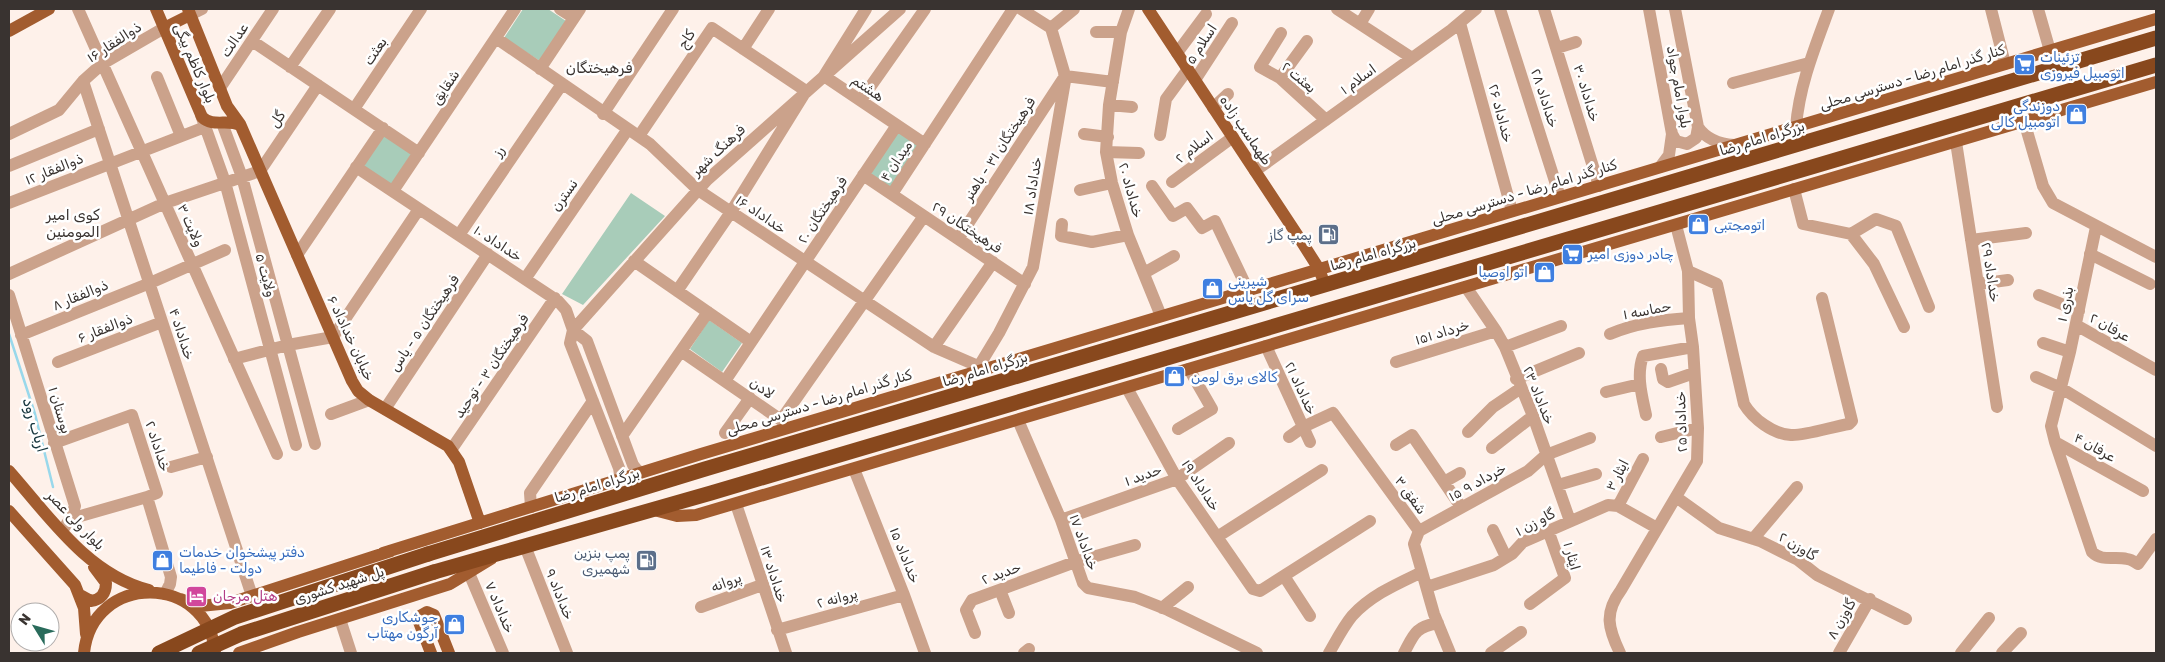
<svg xmlns="http://www.w3.org/2000/svg" width="2165" height="662" font-family="Rubik,'Noto Sans Arabic',sans-serif">
<style>
.green{fill:#a8ccb9}
.lines{fill:none;stroke-linecap:round;stroke-linejoin:round}
.stream{stroke:#99d8eb;stroke-width:2.5}
.minor{stroke:#cba28b;stroke-width:12}
.major{stroke:#a25c2f;stroke-width:12}
.highway{stroke:#88481d;stroke-width:15}
.highway-bridge{stroke:#88481d;stroke-width:15}
.labels{text-anchor:middle;stroke-width:5;stroke-linejoin:round;paint-order:stroke}
.street-label{font-size:14px;fill:#393330;stroke:#fff}
.shop-label{font-size:14px;fill:#366cbe;stroke:#fff;text-anchor:start}
.service-label{font-size:14px;fill:#4e5e75;stroke:#fff;text-anchor:end}
.hotel-label{font-size:14px;fill:#b23c85;stroke:#fff;text-anchor:start}
.neighbourhood-label{font-size:15px;fill:#393330;stroke:#fff}
.water-label{font-size:15px;font-style:italic;fill:#17363e;stroke:#fff}
</style>
<rect width="100%" height="100%" fill="#fef1ea"/>
<path class="green" d="M523,9H548L566,21L540,61L504,38Z
M897,131L919,146L890,188L869,174Z
M383,135L412,153L391,185L363,166Z
M631,193L665,216L583,305L562,294Z
M709,320L742,343L722,372L690,349Z"/>
<g class="lines">
<path class="stream" d="M9,334L35,414L53,487"/>
<path class="minor" d="M78,9L277,454
M560,9L574,18
M866,9L824,76L925,144
M1129,9L1121,32L1109,105L1106,152L1112,183L1128,235L1161,316
M1337,9L1412,58
M1500,9L1560,197
M1544,9L1599,186
M1649,9L1672,134L1669,155L1660,167
M1675,9L1698,127C1706,139 1720,144 1734,145
M1991,9L2005,64
M2038,9L2050,51
M190,15L202,9
M1460,23L1512,211
M1360,24L1369,9
M1051,28L1074,9
M1096,32H1121
M1281,33L1260,67L1280,78L1326,120
M496,38L650,144L698,190L934,347L978,366
M252,41L419,153
M1557,48L1576,42
M743,49L769,9
M1177,53L1206,14
M290,67L330,9
M540,69L580,9
M157,77L181,136
M1280,78L1307,41
M1195,80L1232,23
M83,81L252,596
M1733,83L1809,63
M220,88L273,9
M861,100L925,9
M1109,105L1132,107
M1213,108L1228,94
M354,109L421,9
M603,114L673,9
M201,115L225,182L296,445
M2024,121L2043,186L2053,203L2156,257
M222,123L242,177L315,444
M1796,127C1799,86 1815,47 1829,9
M9,134L59,110L83,81L102,64L164,28
M1084,134L1108,137
M1672,134L1676,141L1687,144L1696,138L1698,127
M1160,135L1166,99L1188,69
M639,136L712,28L806,91L731,212L677,291
M1956,142L1997,407
M1106,152L1139,153
M9,166L99,129
M356,167L558,301L566,310L573,330
M1255,171L1451,30L1476,9
M863,175L1025,284
M1172,182L1233,137
M1152,186L1173,216L1187,208L1202,228L1215,221L1248,290
M1794,189L1803,224L1851,234L1874,264L1904,327
M1080,190L1112,183
M393,191L515,9
M892,194L1013,9
M9,203L205,127
M1062,224L1061,236L1092,242L1128,235
M2096,227L2070,352L2051,426L2055,442L2143,491
M1851,234L1876,219L1896,226L1929,307
M459,235L562,84
M958,239L1065,76L1113,82
M1971,240L2026,233
M2090,254L2150,284
M297,255L383,128
M634,261L751,342
M1688,271L1717,284L1744,404C1753,419 1773,434 1791,435C1804,436 1835,426 1849,424L1852,421L1822,298
M1144,273L1174,256
M9,274L165,203L260,171L318,85
M525,279L628,129
M1978,284L2008,280
M1466,287L1496,331L1505,347L1533,416L1570,521
M9,295L75,506L70,519L62,531
M2039,295L2079,311
M2076,325L2156,370
M573,330L707,180L900,9
M1610,334C1636,323 1662,320 1689,318
M21,335L150,283L225,250
M2043,343L2070,352
M1266,346L1310,442
M934,347L993,262
M1505,347L1561,326
M681,351L781,420L924,216
M234,359L288,345L333,337L419,209
M58,362L162,322
M1396,362L1496,331
M1661,369L1663,379L1668,382L1694,373
M976,371L999,333L1033,267L1065,81L1064,72L1051,28L1021,9
M2036,377L2061,388L2156,446
M1516,379L1579,353
M725,381L897,125
M1127,388L1177,479L1253,589L1260,591L1370,521
M1606,392L1640,384
M385,409L488,254
M331,414L369,400
M1646,415C1642,396 1636,375 1643,356L1693,347
M1018,420L1061,520L1083,583L1088,588L1135,597L1168,610L1257,653
M1178,429L1212,409L1189,369
M1468,432L1493,407L1521,388
M725,433L750,398
M622,436L708,312
M1289,437L1303,427L1333,413L1419,531L1414,544L1434,614L1450,653
M1661,437L1698,428
M2055,442L2092,552C2102,562 2114,556 2127,559C2130,559 2135,562 2138,564L2156,539
M54,443L132,415L157,493L147,497L171,577L170,584L165,594
M1396,445L1412,435L1461,507
M1492,448L1533,416
M451,450L555,298
M171,467L207,457
M854,469L904,595L925,653
M617,480L620,474L619,468L570,343L573,330L587,341L633,465L637,470L641,472
M1444,482L1460,473
M1558,485L1596,474
M1676,497L1719,528L1760,541L1798,560L1817,575L1906,619
M736,504L786,653
M1618,506L1643,459
M531,507L530,493L593,401
M70,519L147,497
M1061,520L1177,479L1229,443
M1493,530L1506,557
M1419,531L1528,471L1546,455L1590,438
M1217,537L1322,470
M1753,539L1797,487
M525,546L567,653
M469,573L503,653
M1284,576L1310,616
M1427,587L1494,565L1512,554L1523,542L1608,505L1618,506L1657,528
M1000,590L1009,613
M1530,604L1565,578L1548,530
M701,607L762,585
M1162,608L1188,587
M340,619L351,653
M777,630L904,595
M975,633L966,610L972,600L1075,562L1135,545
M1024,653L1029,649
M1329,653C1336,641 1343,627 1352,616C1371,595 1397,584 1422,572
M1404,653C1414,634 1415,627 1438,623
M1491,653L1521,632
M1620,653C1608,628 1604,613 1621,590L1697,461L1698,428L1693,347L1689,318L1688,271L1676,225
M1839,653L1870,599
M1961,653L1989,618
M2002,653L2021,633"/>
<path class="major" d="M156,9L202,117C213,128 229,118 241,126
M188,9L227,106L240,124L352,381L358,391L369,400L448,446L459,462L480,523
M1148,9L1298,236L1319,269L1322,277
M164,28L190,15
M9,31L49,9
M9,471C48,515 88,575 149,590
M654,510L677,516L696,515L2156,82
M9,511L75,585L84,608L86,634
M383,553L701,454L2156,19
M80,595L91,601C101,600 106,593 106,583L94,567
M180,599L200,606L230,603L391,551
M84,653C92,572 209,573 215,653
M239,653L298,632L450,584L491,559
M431,653L419,622L420,616L427,612L434,615L449,653"/>
<path class="highway" d="M428,554L705,469L2156,38
M434,572L711,493L2156,65"/>
<path class="highway-bridge" d="M159,653L235,617L428,554
M199,653L241,634L434,572"/>
</g>
<defs>
<symbol id="supermarket-square" viewBox="-11 -11 22 22"><rect x="-9" y="-9" width="18" height="18" rx="4" fill="#3f7fe0" stroke="#fff"/><path d="M-6-5.5h2.5l.6 2H6L4.5 2H-2.5L-4.4-4H-6ZM-1.5 3.2a1.3 1.3 0 1 0 .1 0ZM3 3.2a1.3 1.3 0 1 0 .1 0Z" fill="#fff"/></symbol>
<symbol id="shop-square" viewBox="-11 -11 22 22"><rect x="-9" y="-9" width="18" height="18" rx="4" fill="#3f7fe0" stroke="#fff"/><path d="M-5-2.5h2.3a2.7 3.5 0 0 1 5.4 0H5L5.5 6h-11ZM-1.5-2.5h3a1.5 2.3 0 0 0-3 0Z" fill="#fff"/></symbol>
<symbol id="fuel-square" viewBox="-11 -11 22 22"><rect x="-9" y="-9" width="18" height="18" rx="4" fill="#5c6f8a" stroke="#fff"/><path d="M-5.5-6h7V0h2V4h1.3V-2.5L3-4.5l.8-.8L6-3V5H2.5V1h-1V6h-7ZM-4.2-4.7v3.2H.2V-4.7Z" fill="#fff"/></symbol>
<symbol id="hotel-square" viewBox="-11 -11 22 22"><rect x="-9" y="-9" width="18" height="18" rx="4" fill="#d1479c" stroke="#fff"/><path d="M-6-4.5h1.5V1H6V5H4.5V3h-9V5H-6ZM-4 0a1.8 1.8 0 1 1 3.6 0ZM.5 0V-2.5h3Q6-2.5 6 0Z" fill="#fff"/></symbol>
</defs>
<g fill-rule="evenodd">
<use href="#supermarket-square" x="2012" y="52" width="25" height="25"/>
<use href="#shop-square" x="2064" y="102" width="25" height="25"/>
<use href="#shop-square" x="1686" y="212" width="25" height="25"/>
<use href="#fuel-square" x="1316" y="222" width="25" height="25"/>
<use href="#supermarket-square" x="1560" y="242" width="25" height="25"/>
<use href="#shop-square" x="1532" y="260" width="25" height="25"/>
<use href="#shop-square" x="1200" y="276" width="25" height="25"/>
<use href="#shop-square" x="1162" y="364" width="25" height="25"/>
<use href="#shop-square" x="150" y="548" width="25" height="25"/>
<use href="#fuel-square" x="634" y="548" width="25" height="25"/>
<use href="#hotel-square" x="184" y="584" width="25" height="25"/>
<use href="#shop-square" x="442" y="612" width="25" height="25"/>
</g>
<g class="labels">
<g class="street-label">
<text transform="translate(686 39) rotate(-56)" y="5">کاج</text>
<text transform="translate(234 40) rotate(-56)" y="5">عدالت</text>
<text transform="translate(114 42) rotate(-33)" y="5">ذوالفقار ۱۶</text>
<text transform="translate(1201 44) rotate(-57)" y="5">اسلام ۵</text>
<text transform="translate(375 51) rotate(-56)" y="5">بعثت</text>
<text transform="translate(195 63) rotate(67)" y="5">بلوار کاظم بیگی</text>
<text transform="translate(1299 77) rotate(40)" y="5">بعثت ۲</text>
<text transform="translate(1912 77) rotate(-17)" y="5">کنار گذر امام رضا - دسترسی محلی</text>
<text transform="translate(1358 79) rotate(-36)" y="5">اسلام ۱</text>
<text transform="translate(445 87) rotate(-56)" y="5">شقایق</text>
<text transform="translate(1679 87) rotate(80)" y="5">بلوار امام جواد</text>
<text transform="translate(868 88) rotate(34)" y="5">هشتم</text>
<text transform="translate(1587 93) rotate(73)" y="5">خداداد ۳۰</text>
<text transform="translate(1545 98) rotate(72)" y="5">خداداد ۲۸</text>
<text transform="translate(1501 113) rotate(75)" y="5">خداداد ۲۶</text>
<text transform="translate(277 119) rotate(-56)" y="5">گل</text>
<text transform="translate(1246 130) rotate(56)" y="5">طهماسب زاده</text>
<text transform="translate(1762 138) rotate(-17)" y="5">بزرگراه امام رضا</text>
<text transform="translate(1194 147) rotate(-37)" y="5">اسلام ۲</text>
<text transform="translate(999 149) rotate(-57)" y="5">فرهیختگان ۳۱ - باهنر</text>
<text transform="translate(718 150) rotate(-43)" y="5">فرهنگ شهر</text>
<text transform="translate(498 151) rotate(-56)" y="5">رز</text>
<text transform="translate(896 161) rotate(-56)" y="5">میدان ۴</text>
<text transform="translate(54 169) rotate(-22)" y="5">ذوالفقار ۱۲</text>
<text transform="translate(1032 186) rotate(-81)" y="5">خداداد ۱۸</text>
<text transform="translate(1131 190) rotate(74)" y="5">خداداد ۲۰</text>
<text transform="translate(1524 192) rotate(-17)" y="5">کنار گذر امام رضا - دسترسی محلی</text>
<text transform="translate(564 195) rotate(-55)" y="5">نسترن</text>
<text transform="translate(822 210) rotate(-56)" y="5">فرهیختگان ۲۰</text>
<text transform="translate(761 214) rotate(34)" y="5">خداداد ۱۶</text>
<text transform="translate(191 225) rotate(66)" y="5">ولایت ۳</text>
<text transform="translate(967 227) rotate(34)" y="5">فرهیختگان ۲۹</text>
<text transform="translate(498 243) rotate(33)" y="5">خداداد ۱۰</text>
<text transform="translate(1373 254) rotate(-16)" y="5">بزرگراه امام رضا</text>
<text transform="translate(1991 272) rotate(81)" y="5">خداداد ۲۹</text>
<text transform="translate(266 275) rotate(75)" y="5">ولایت ۵</text>
<text transform="translate(80 295) rotate(-22)" y="5">ذوالفقار ۸</text>
<text transform="translate(2065 304) rotate(-78)" y="5">بذری ۱</text>
<text transform="translate(1647 310) rotate(-11)" y="5">حماسه ۱</text>
<text transform="translate(424 323) rotate(-56)" y="5">فرهیختگان ۵ - یاس</text>
<text transform="translate(2110 327) rotate(29)" y="5">عرفان ۲</text>
<text transform="translate(105 328) rotate(-21)" y="5">ذوالفقار ۶</text>
<text transform="translate(1442 332) rotate(-17)" y="5">۱۵خرداد ۱</text>
<text transform="translate(182 334) rotate(72)" y="5">خداداد ۴</text>
<text transform="translate(351 338) rotate(65)" y="5">خیابان خداداد ۶</text>
<text transform="translate(491 366) rotate(-56)" y="5">فرهیختگان ۳ - توحید</text>
<text transform="translate(985 369) rotate(-17)" y="5">بزرگراه امام رضا</text>
<text transform="translate(762 388) rotate(35)" y="5">لادن</text>
<text transform="translate(1301 388) rotate(65)" y="5">خداداد ۲۱</text>
<text transform="translate(1539 395) rotate(68)" y="5">خداداد ۲۳</text>
<text transform="translate(819 402) rotate(-17)" y="5">کنار گذر امام رضا - دسترسی محلی</text>
<text transform="translate(60 410) rotate(73)" y="5">بوستان ۱</text>
<text transform="translate(1681 422) rotate(-92)" y="5">خداداد ۲۵</text>
<text transform="translate(158 446) rotate(72)" y="5">خداداد ۲</text>
<text transform="translate(2095 447) rotate(29)" y="5">عرفان ۴</text>
<text transform="translate(1143 475) rotate(-20)" y="5">حدید ۱</text>
<text transform="translate(1617 475) rotate(-62)" y="5">ایثار ۳</text>
<text transform="translate(1477 482) rotate(-29)" y="5">۱۵ خرداد ۹</text>
<text transform="translate(597 485) rotate(-17)" y="5">بزرگراه امام رضا</text>
<text transform="translate(1201 485) rotate(57)" y="5">خداداد ۱۹</text>
<text transform="translate(1411 495) rotate(54)" y="5">شفق ۳</text>
<text transform="translate(76 520) rotate(46)" y="5">بلوار ولی عصر</text>
<text transform="translate(1535 522) rotate(-28)" y="5">گاو زن ۱</text>
<text transform="translate(1084 542) rotate(70)" y="5">خداداد ۱۷</text>
<text transform="translate(1798 546) rotate(31)" y="5">گاوزن ۲</text>
<text transform="translate(905 555) rotate(68)" y="5">خداداد ۱۵</text>
<text transform="translate(1572 556) rotate(74)" y="5">ایثار ۱</text>
<text transform="translate(1001 573) rotate(-20)" y="5">حدید ۲</text>
<text transform="translate(774 574) rotate(72)" y="5">خداداد ۱۳</text>
<text transform="translate(726 582) rotate(-20)" y="5">پروانه</text>
<text transform="translate(339 585) rotate(-18)" y="5">پل شهید کشوری</text>
<text transform="translate(560 594) rotate(68)" y="5">خداداد ۹</text>
<text transform="translate(837 598) rotate(-15)" y="5">پروانه ۲</text>
<text transform="translate(500 607) rotate(67)" y="5">خداداد ۷</text>
<text transform="translate(1841 619) rotate(-60)" y="5">گاوزن ۸</text>
</g>
<g class="shop-label">
<text x="2040" y="62">تزئینات<tspan x="2040" dy="16">اتومبیل فیروزی</tspan></text>
<text x="2060" y="111" text-anchor="end">دوزندگی<tspan x="2060" dy="16">اتومبیل کالی</tspan></text>
<text x="1714" y="230">اتومجتبی</text>
<text x="1588" y="259">چادر دوزی امیر</text>
<text x="1528" y="277" text-anchor="end">اتو اوصیا</text>
<text x="1228" y="286">شیرینی<tspan x="1228" dy="16">سرای گل یاس</tspan></text>
<text x="1191" y="382">کالای برق لومن</text>
<text x="179" y="557">دفتر پیشخوان خدمات<tspan x="179" dy="16">دولت - فاطیما</tspan></text>
<text x="438" y="622" text-anchor="end">جوشکاری<tspan x="438" dy="16">آرگون مهتاب</tspan></text>
</g>
<g class="service-label">
<text x="1312" y="240">پمپ گاز</text>
<text x="630" y="558">پمپ بنزین<tspan x="630" dy="16">شهمیری</tspan></text>
</g>
<g class="hotel-label">
<text x="213" y="601">هتل مرجان</text>
</g>
<g class="neighbourhood-label">
<text x="599" y="73">فرهیختگان</text>
<text x="73" y="220">کوی امیر<tspan x="73" dy="17">المومنین</tspan></text>
</g>
<g class="water-label">
<text transform="translate(35 425) rotate(74)" y="5">ارباب رود</text>
</g>
</g>
<rect width="2165" height="662" fill="none" stroke="#393330" stroke-width="20"/>
<g transform="translate(35 627) rotate(307)"><circle r="24" fill="#ffffff" stroke="#b0adac"/>
<path d="M0-4L9 19L0 12L-9 19Z" fill="#296b5b"/>
<text y="-8" font-size="14" font-weight="bold" text-anchor="middle" fill="#393330">N</text>
</g>
</svg>
